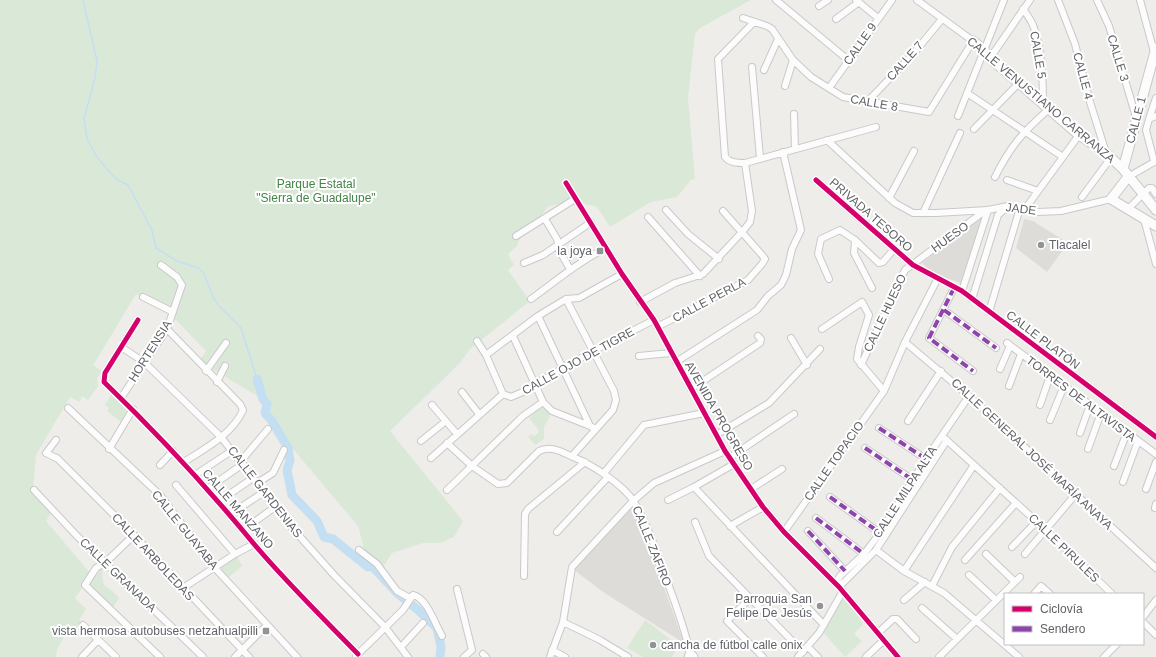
<svg xmlns="http://www.w3.org/2000/svg" width="1156" height="657" font-family="Helvetica,sans-serif">
<style>
.education{fill:#dedcd9}
.green{fill:#dae8d8}
.lines{fill:none;stroke-linecap:round;stroke-linejoin:round}
.stream{stroke:#c5dff2;stroke-width:1.5}
.river{stroke:#c5dff2;stroke-width:9}
.street-casing{stroke:#c9c9c9;stroke-width:8}
.secondary-casing{stroke:#c9c9c9;stroke-width:11}
.street{stroke:#fdfcfc;stroke-width:6}
.secondary{stroke:#fdfcfc;stroke-width:9}
.quiet{stroke:#8e44ad;stroke-width:4;stroke-dasharray:8 4;stroke-linecap:butt}
.cycleway-casing{stroke:#fff;stroke-width:8}
.cycleway{stroke:#d6006c;stroke-width:5}
.poi-dot{fill:#929395;stroke:#fff;stroke-width:1.5}
.labels{text-anchor:middle;stroke-width:4;stroke-linejoin:round;paint-order:stroke}
.street-label{font-size:12px;fill:#606367;stroke:#fff}
.park-label{font-size:12px;fill:#428444;stroke:#fff}
.poi-label{font-size:12px;fill:#606367;stroke:#fff;text-anchor:end}
</style>
<rect width="100%" height="100%" fill="#efedea"/>
<path class="education" d="M982,217L961,283L934,274L922,263Z
M1024,219L1033,221L1068,243L1047,272L1016,248Z
M633,506L650,549L684,643L606,594L574,570Z"/>
<path class="green" d="M0,0H751L700,28L695,34L688,98L695,179L691,180L677,197L651,202L610,227L597,207L575,201L549,206L517,243L518,245L508,254L514,265L508,270L530,301L470,349L460,363L390,431L463,521L454,537L440,543H423L392,553L379,573L369,567L358,526L292,448L259,397L199,361L206,351L170,314L136,294L94,364L93,365L102,371L97,378L98,386L88,400L82,396L80,402L70,397L36,455L33,489L51,513L46,521L91,574L75,598L86,609L80,619V626L69,627L57,650L56,657H0Z
M112,393L128,408L121,422L107,411L109,408L105,405Z
M540,407H543L551,414L544,427V439L535,445L528,437L531,434L535,436L539,431L529,418Z
M236,554L242,566L228,578L217,567Z
M103,567L102,576L104,585L111,590L119,598L113,607L88,585Z
M843,599L856,612L863,624L854,634L862,641L845,657L823,632Z
M645,620L679,646L672,657H643L627,648Z"/>
<g class="lines">
<path class="stream" d="M83,0L97,61L95,78L84,119L87,139L96,156L108,170L116,179L128,185L152,230L156,248L177,261L198,268L203,272L213,297L219,306L241,328L257,379"/>
<path class="river" d="M257,379L263,399L267,404L265,413L272,421L288,448L290,461L287,470L292,495L317,521L324,537L333,539L368,567L372,566L397,593L417,609L437,628L441,647L440,657"/>
<defs>
<path id="street" d="M776,0L848,60
M856,0L878,18
M1058,0L1075,44L1090,102L1106,153
M1097,0L1109,26L1136,117
M1140,0L1154,52
M819,6L828,0
M1023,9C1027,15 1032,21 1034,28C1042,51 1043,79 1043,103
M743,18L767,26L772,29L793,60L811,77L843,97L929,112L973,41L917,0
M836,19L859,2
M754,22L718,59L725,157C730,163 738,163 745,163L876,127
M990,58L1030,0
M752,67L760,158
M764,70L778,39
M785,86L793,60
M829,88L892,0
M967,93L1063,157
M867,102L914,53L942,19
M794,114L795,149
M958,116L1004,0
M1149,119L1156,98
M974,129L1019,83
M827,140L895,203L913,213H936L988,210L1008,206L1038,212L1061,211L1111,199
M1154,161L1146,130L1149,119L1156,116
M995,177C1011,145 1023,132 1049,109
M1128,177L1156,161
M816,180L913,265L962,291L1156,437
M1007,180L1038,191
M566,183L622,274L654,320L725,451L763,507L784,532L839,587L898,657
M1082,197L1110,159
M889,198L914,151
M1025,209L1079,135
M1128,209L1149,188H1152L1156,194
M666,210L688,234L719,259
M923,213L960,133
M648,217L700,276
M545,219L557,239L559,250L570,269
M1144,219L1156,264
M516,236L575,199
M855,240L854,253L872,288
M524,263L543,255L590,223
M829,279L818,254L821,239L840,230L855,240L879,263L883,262L894,249
M954,288L929,338L973,371
M962,291L988,210
M143,297L173,312
M531,299C556,281 578,262 606,248
M566,299L614,391L616,400L613,410L572,456
M972,299L998,215L1008,206
M640,302L675,283L703,274L743,231L750,222L752,211L745,163
M944,310L996,348
M989,312L1020,208
M538,316L590,426L596,429
M138,320L105,373L104,382C157,433 207,487 254,544C286,582 323,618 358,654
M657,327L748,280L762,264L765,259L762,255L723,211
M167,329L240,404L243,410C233,434 204,449 184,462
M822,329L862,302L869,315L859,347L857,359L884,391
M513,336L543,402L552,411L590,426
M791,338L807,365
M477,341L486,355L503,394
M905,342L969,396L1156,568
M1007,343L1156,454
M121,347L144,362L221,437L286,521L334,575L385,627L408,657
M486,355L538,316L566,299L579,298L622,274
M639,356L671,353
M676,362L757,310L768,296L781,285L786,275L792,249L801,230L783,152
M861,365L905,270L986,210
M1000,369L1010,346
M206,371L226,343
M217,382L225,366
M1009,386L1021,354
M691,389L760,343L761,339L758,336
M462,392L479,414
M503,394L511,397L525,391L535,384L593,351L654,320
M121,398L167,329L182,285L177,277L161,265
M432,405L457,434
M1040,405L1050,376
M68,408L161,496L214,567L297,657
M1050,420L1064,386
M908,421L941,371
M879,428L926,459
M1080,433L1090,405
M716,435L769,403L820,349
M942,436L1046,530L1112,594
M56,440L46,453L58,459
M421,441L446,421
M447,443L472,466L498,484L507,483L539,451C551,445 562,452 573,457C591,464 624,485 634,502C648,525 656,551 665,575C674,601 685,627 690,654L688,656
M865,448L913,480
M109,449L133,409
M1088,449L1101,413
M57,458L134,535L249,657
M431,458L503,394
M729,458L794,414
M241,461L268,429
M160,465L173,451
M1114,466L1127,432
M604,473L644,425L704,413
M195,475L233,450
M1123,482L1138,441
M257,483L273,473L284,450
M176,485L235,554
M694,487L824,625
M207,489L243,464
M751,489L782,469
M1146,489L1156,462
M34,490L77,536L203,657
M447,490L523,416L543,402
M830,497L880,533
M668,500L694,487L734,464
M218,502L253,478
M1155,508L1156,504
M229,515L264,492
M816,518L864,554
M695,522L709,556L803,652
M730,526L763,507
M243,530L275,507
M808,531L845,571
M557,532L608,477
M784,532L884,391L905,342L938,278
M134,535L106,562L96,568L85,585L160,657
M1012,547L1036,522
M359,550L377,564L397,591L410,598
M876,550L904,571L944,593L1019,657
M986,554L1015,582
M1025,554L1075,495
M965,560L1016,503
M904,571L974,465
M969,575L996,600
M524,576L525,514L528,509L585,462
M836,583L840,576L864,554L880,533L926,459L969,396
M932,586L952,547L1000,488
M839,587L876,550L947,440
M183,588L235,554L254,544
M457,589L472,650L464,657
M1034,594L1041,586L1050,594
M750,598L727,621L763,657
M904,600L925,582
M922,608L957,639
M1143,617L1156,600
M563,622L600,640L628,657
M1143,622L1156,635
M83,625L116,657
M878,633L893,619H897L916,639
M401,647L423,623
M808,647L818,657
M552,650L565,657
M483,654L486,657
M356,656L403,610L413,595C427,598 435,624 442,636
M82,657L98,640
M235,657L267,625
M550,657L563,622L572,567L633,501L654,483L725,451
M798,657L819,633L843,591
M866,657L884,640
M939,657L1020,577
M1104,657L1117,644"/>
<path id="secondary" d="M973,41L984,50L990,58L1079,135L1106,153L1123,169L1156,210
M1123,169L1156,48
M1128,177L1111,199L1156,226
M690,654L693,657"/>
</defs>
<use href="#street" class="street-casing"/>
<use href="#secondary" class="secondary-casing"/>
<use href="#street" class="street"/>
<use href="#secondary" class="secondary"/>
<path class="quiet" d="M954,288L929,338L973,371
M944,310L996,348
M879,428L926,459
M865,448L913,480
M830,497L880,533
M816,518L864,554
M808,531L845,571"/>
<defs>
<path id="cycleway" d="M816,180L913,265L962,291L1156,437
M566,183L622,274L654,320L725,451L763,507L784,532L839,587L898,657
M138,320L105,373L104,382C157,433 207,487 254,544C286,582 323,618 358,654"/>
</defs>
<use href="#cycleway" class="cycleway-casing"/>
<use href="#cycleway" class="cycleway"/>
</g>
<g class="poi-dot">
<circle cx="1041" cy="245" r="4"/>
<rect x="596" y="247" width="8" height="8" rx="2"/>
<circle cx="820" cy="606" r="4"/>
<rect x="262" y="627" width="8" height="8" rx="2"/>
<circle cx="653" cy="645" r="4"/>
</g>
<g class="labels">
<g class="street-label">
<text transform="translate(860 44) rotate(-55)" y="4">CALLE 9</text>
<text transform="translate(1038 55) rotate(80)" y="4">CALLE 5</text>
<text transform="translate(1118 58) rotate(73)" y="4">CALLE 3</text>
<text transform="translate(905 61) rotate(-48)" y="4">CALLE 7</text>
<text transform="translate(1083 76) rotate(75)" y="4">CALLE 4</text>
<text transform="translate(1041 100) rotate(40)" y="4">CALLE VENUSTIANO CARRANZA</text>
<text transform="translate(874 103) rotate(10)" y="4">CALLE 8</text>
<text transform="translate(1136 120) rotate(-75)" y="4">CALLE 1</text>
<text transform="translate(1021 209) rotate(7)" y="4">JADE</text>
<text transform="translate(871 215) rotate(41)" y="4">PRIVADA TESORO</text>
<text transform="translate(950 237) rotate(-36)" y="4">HUESO</text>
<text transform="translate(709 300) rotate(-28)" y="4">CALLE PERLA</text>
<text transform="translate(885 313) rotate(-65)" y="4">CALLE HUESO</text>
<text transform="translate(1043 340) rotate(37)" y="4">CALLE PLATÓN</text>
<text transform="translate(150 351) rotate(-58)" y="4">HORTENSIA</text>
<text transform="translate(578 361) rotate(-29)" y="4">CALLE OJO DE TIGRE</text>
<text transform="translate(1081 399) rotate(37)" y="4">TORRES DE ALTAVISTA</text>
<text transform="translate(719 416) rotate(60)" y="4">AVENIDA PROGRESO</text>
<text transform="translate(1032 454) rotate(43)" y="4">CALLE GENERAL JOSÉ MARÍA ANAYA</text>
<text transform="translate(834 461) rotate(-55)" y="4">CALLE TOPACIO</text>
<text transform="translate(265 492) rotate(52)" y="4">CALLE GARDENIAS</text>
<text transform="translate(905 492) rotate(-57)" y="4">CALLE MILPA ALTA</text>
<text transform="translate(238 509) rotate(49)" y="4">CALLE MANZANO</text>
<text transform="translate(185 530) rotate(51)" y="4">CALLE GUAYABA</text>
<text transform="translate(652 546) rotate(68)" y="4">CALLE ZAFIRO</text>
<text transform="translate(1064 548) rotate(44)" y="4">CALLE PIRULES</text>
<text transform="translate(153 557) rotate(47)" y="4">CALLE ARBOLEDAS</text>
<text transform="translate(118 575) rotate(44)" y="4">CALLE GRANADA</text>
</g>
<g class="park-label">
<text x="316" y="188">Parque Estatal<tspan x="316" dy="14">"Sierra de Guadalupe"</tspan></text>
</g>
<g class="poi-label">
<text x="1049" y="249" text-anchor="start">Tlacalel</text>
<text x="592" y="255">la joya</text>
<text x="812" y="603">Parroquia San<tspan x="812" dy="14">Felipe De Jesús</tspan></text>
<text x="258" y="635">vista hermosa autobuses netzahualpilli</text>
<text x="661" y="649" text-anchor="start">cancha de fútbol calle onix</text>
</g>
</g>
<rect x="1004" y="593" width="140" height="52" fill="#ffffff" stroke="#bfc1c2"/>
<rect x="1012" y="606" width="20" height="6" fill="#d6006c" stroke="#bfc1c2"/>
<text x="1040" y="613" font-size="12" fill="#606367">Ciclovía</text>
<rect x="1012" y="626" width="20" height="6" fill="#8e44ad" stroke="#bfc1c2"/>
<text x="1040" y="633" font-size="12" fill="#606367">Sendero</text>
</svg>
